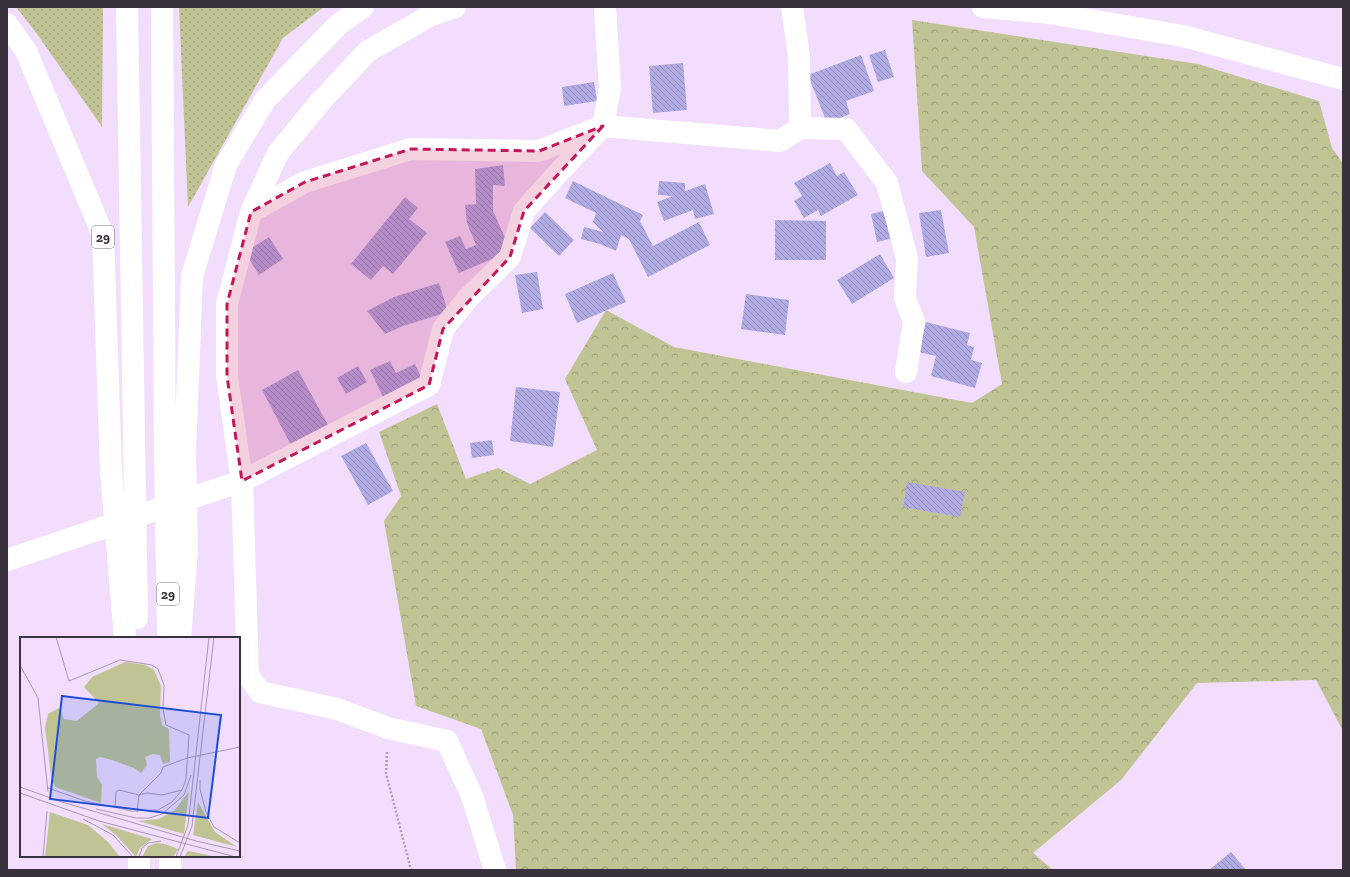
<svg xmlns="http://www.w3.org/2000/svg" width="1350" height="877" font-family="'Zilla Slab',serif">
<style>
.grass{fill:url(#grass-dots)}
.forest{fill:url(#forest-crowns)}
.building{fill:url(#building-back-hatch)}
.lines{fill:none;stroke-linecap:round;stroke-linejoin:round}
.path{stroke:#af9eb7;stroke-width:2.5;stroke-dasharray:2 2;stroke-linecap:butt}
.minor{stroke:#fff;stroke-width:22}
.highway{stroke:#fff;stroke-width:22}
.marked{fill:#c2185b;fill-opacity:0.2;stroke:#c2185b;stroke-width:3;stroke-dasharray:8 5;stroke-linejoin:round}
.labels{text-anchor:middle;stroke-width:3;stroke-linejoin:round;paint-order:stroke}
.shield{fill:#fff;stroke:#746f77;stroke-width:1}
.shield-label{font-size:13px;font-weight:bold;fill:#39313d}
.inset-road{fill:none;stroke:#a898b0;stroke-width:1}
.view{fill:#1d4ed8;fill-opacity:0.15;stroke:#1d4ed8;stroke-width:2}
.inset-edge{fill:none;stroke:#39313d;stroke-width:2}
</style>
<defs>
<pattern id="grass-dots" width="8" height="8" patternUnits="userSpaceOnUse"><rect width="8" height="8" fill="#c0c495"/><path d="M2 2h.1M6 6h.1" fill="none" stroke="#9da07b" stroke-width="1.8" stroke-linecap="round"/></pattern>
<pattern id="forest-crowns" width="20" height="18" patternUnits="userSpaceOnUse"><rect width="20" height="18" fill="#c0c495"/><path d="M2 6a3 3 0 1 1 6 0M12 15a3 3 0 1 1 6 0" fill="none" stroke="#9da07b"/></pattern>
<pattern id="building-back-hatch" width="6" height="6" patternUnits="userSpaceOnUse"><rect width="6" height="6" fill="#b1abe4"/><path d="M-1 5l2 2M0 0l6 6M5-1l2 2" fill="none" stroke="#918cba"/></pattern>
</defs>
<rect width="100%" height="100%" fill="#f2ddfd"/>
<path class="grass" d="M16,7H103L102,127L37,34Z
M179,7H324L283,38L188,207Z"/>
<path class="forest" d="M912,20L1198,64L1319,101L1332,148L1343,163V731L1316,680L1197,683L1121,780L1033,853L1053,870H516L513,815L481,729L416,706L384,521L401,496L379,432L437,404L466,479L498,468L530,484L597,450L565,379L606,310L674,347L972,403L1002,384L974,227L922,171Z"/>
<path class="building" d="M885,50L894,77L878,82L869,55Z
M861,55L874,91L846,101L850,114L827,123L808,75Z
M683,63L687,110L653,113L649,66Z
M594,82L597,101L564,106L562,87Z
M830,163L837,176L844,172L858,195L821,216L818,210L804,218L794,201L802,196L794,183Z
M503,165L505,186L493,185V211L511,251L459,273L445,242L460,236L466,249L476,245L467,223L465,205L476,204L475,169Z
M573,181L643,215L640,221L653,246L699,222L710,245L648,277L629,239L621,235L616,251L600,244L581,239L584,227L603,232L593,222L596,213L565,198Z
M659,181L685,183V191L705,184L714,214L695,219L693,210L664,221L657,202L673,196L658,195Z
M405,197L418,208L409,219L427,233L393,274L383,266L371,280L351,264Z
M888,210L894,238L877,242L871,214Z
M941,210L949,253L926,257L919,213Z
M545,212L574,240L559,256L530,228Z
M775,220L826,221V260H775Z
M269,237L283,259L259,275L245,252Z
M880,254L894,278L852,304L837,280Z
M537,272L543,309L522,313L515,275Z
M613,273L626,302L577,323L565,294Z
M439,283L448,312L403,326L385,334L367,311L394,297Z
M746,294L789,300L785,335L741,329Z
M926,322L970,333L967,345L974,347L971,360L982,363L975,388L931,376L936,356L918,352Z
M390,361L396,373L415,364L423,381L384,399L370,370Z
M358,366L367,382L346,394L337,378Z
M298,370L328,425L291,445L262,390Z
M516,387L560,392L553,447L510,441Z
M492,440L494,455L472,458L470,443Z
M366,443L393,491L368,505L341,456Z
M907,482L965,492L960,517L903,507Z
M1231,852L1246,870H1209Z"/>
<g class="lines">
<path class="path" d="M387,752L386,773L411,870"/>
<path class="minor" d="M455,7L431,15L368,51L321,101L278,153L251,212L227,304V376L242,481L248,675L260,692L337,709L388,728L447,741L472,796L495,870
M983,7L1049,13L1183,36L1343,79
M800,128L846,129L887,183L907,258L905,298L914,322L906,372
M251,212L305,182L411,149L539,151L603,126L780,141L800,128L799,56L792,7
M7,560L242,481L429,385L443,329L468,298L510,257L524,211L558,173L603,126L610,88L605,7"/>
<path class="highway" d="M127,7L137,618
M162,7L165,458L168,632
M7,24L26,51L103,235L111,471L125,638
M180,638L187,551L185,452L192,276L226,165L265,100L339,24L363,7
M139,870V856
M170,870V856"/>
</g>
<path class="marked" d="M603,126L524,211L510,257L443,329L429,385L242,481L227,376V304L251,212L305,182L411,149L539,151Z"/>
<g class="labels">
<g class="shield">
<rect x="92" y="226" width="22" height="22" rx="3"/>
<rect x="157" y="583" width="22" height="22" rx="3"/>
</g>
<g class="shield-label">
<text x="103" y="242">29</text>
<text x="168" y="599">29</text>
</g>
</g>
<g transform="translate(20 637)">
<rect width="220" height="220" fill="#f2ddfd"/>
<path d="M169,154L164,197L118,184L139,182L155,173ZM178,165L195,195L217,210L173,198ZM30,175L68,188L88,205L100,220H25ZM82,187L132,202L120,211L116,220L96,198ZM137,206L145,207L158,212L153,220H122L128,209ZM168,214L198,220H164Z" fill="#c0c495"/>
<path d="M105,25L125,28L134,33L141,49L140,78L142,88L149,92L150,125L143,127L140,118L133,117L125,120L127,128L121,136L114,131L92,123L80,120L76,122L77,140L82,148L81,166L35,150L31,139L25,90L28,77L39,71L44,82L57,84L79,66L64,50L72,40Z" fill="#c0c495"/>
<path class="inset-road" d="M0,28L18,61L28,155M180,143V152L186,175L194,190L220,206M0,150L42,165L176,204L220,214M28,151L65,164L112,174L138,173L152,165L162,153L166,142L169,98L146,88L143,72L144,48L138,32L132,28L100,23L49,44L36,0M0,156L79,184L216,220M95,171L96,155L99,153L119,158L127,156L142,158L162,153M76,172L116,181H129L142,177L164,158L171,138M117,175L119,158L141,136L143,130L167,121L220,110M63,182L93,198L113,220M23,220L27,174M119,220L122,211L128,206L141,204M156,220L168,188L189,0M160,220L172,189L194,0"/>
<path class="view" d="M42,59L201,78L188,181L30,162Z"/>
<rect width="220" height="220" class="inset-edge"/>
</g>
<rect width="1350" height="877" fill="none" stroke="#39313d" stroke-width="16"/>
</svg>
